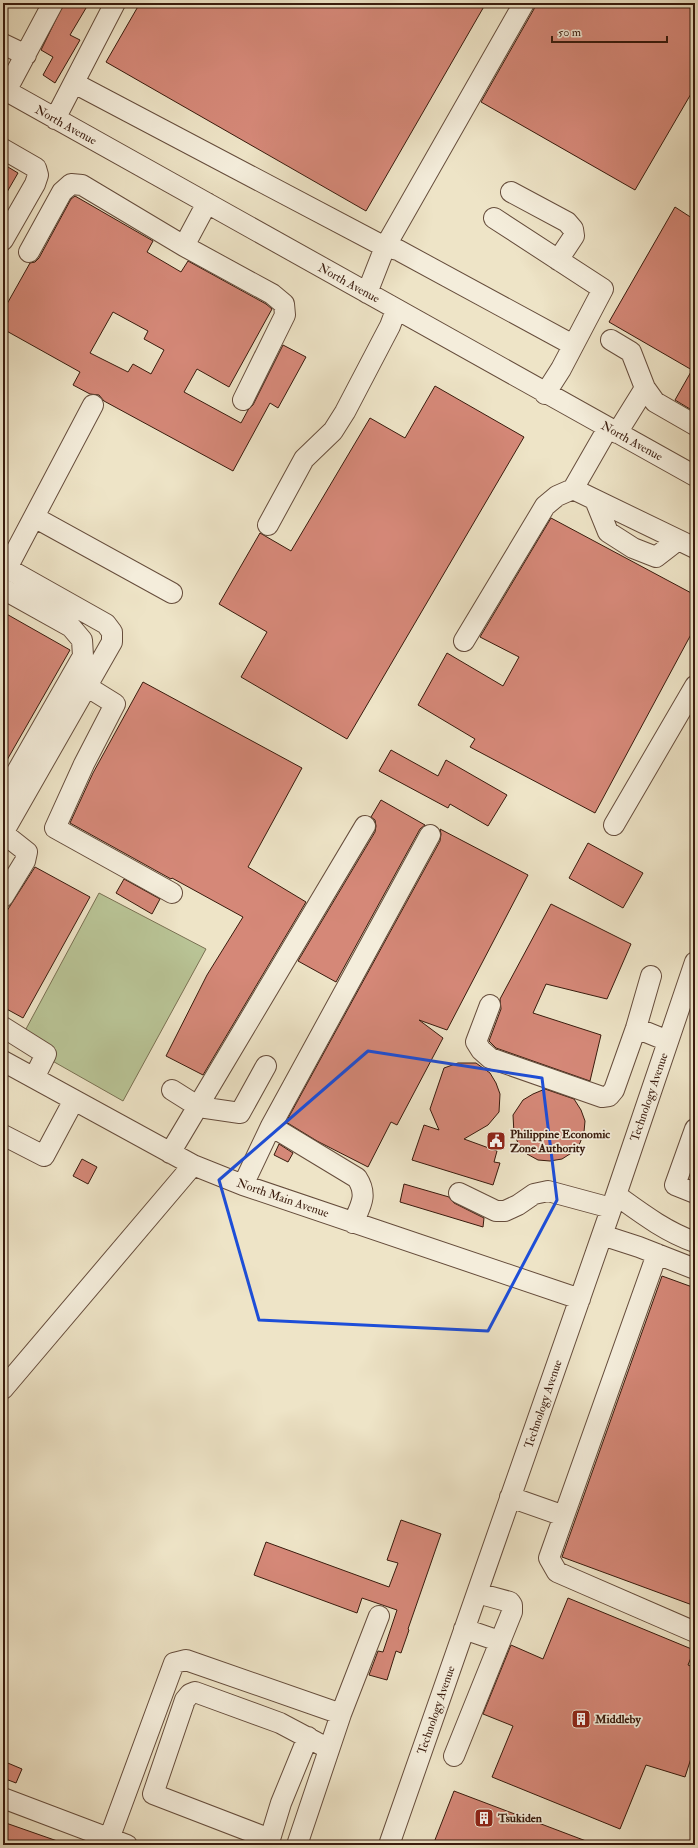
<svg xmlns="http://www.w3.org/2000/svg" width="698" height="1848" font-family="'IM FELL Double Pica',serif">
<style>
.green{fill:#b9c496;stroke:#797052}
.building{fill:#d58878;stroke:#391b0d;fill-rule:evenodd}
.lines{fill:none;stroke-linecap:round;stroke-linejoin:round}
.minor-casing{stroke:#664d3c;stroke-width:22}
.minor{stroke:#f4eddb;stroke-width:20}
.marked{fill:none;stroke:#1d4ed8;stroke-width:3;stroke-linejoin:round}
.labels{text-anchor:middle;stroke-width:3.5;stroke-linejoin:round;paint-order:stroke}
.street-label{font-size:12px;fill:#391b0d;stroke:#f4eddb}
.poi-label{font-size:12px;font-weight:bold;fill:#391b0d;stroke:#f4eddb;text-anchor:start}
</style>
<rect width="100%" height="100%" fill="#eee4c7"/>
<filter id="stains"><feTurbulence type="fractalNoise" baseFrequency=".005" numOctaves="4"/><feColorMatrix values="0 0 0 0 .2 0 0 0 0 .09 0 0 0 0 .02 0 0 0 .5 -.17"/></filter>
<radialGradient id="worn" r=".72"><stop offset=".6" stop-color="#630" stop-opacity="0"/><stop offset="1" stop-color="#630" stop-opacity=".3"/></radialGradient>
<path class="green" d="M99,893L206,949L123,1101L19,1042Z"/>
<path class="building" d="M64,3H89L70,35L80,40L55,83L43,75L53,57L41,50Z
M140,3H486L366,211L106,62Z
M535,3H695V87L635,190L481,102L534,9Z
M3,164L18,173L3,199Z
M75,196L153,241L147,252L181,272L188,261L266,304L272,309L229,387L197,369L184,392L241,423L248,410L253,405L283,345L306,357L278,408L270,403L233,471L104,401L99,395L90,394L73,385L80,372L3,329V311L30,263L35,262L39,258L71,199ZM113,312L148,331L144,339L164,350L151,374L133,364L128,372L90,353Z
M675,207L695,220V412L675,400L692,370L609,322Z
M435,386L524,437L347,739L241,677L267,632L219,604L260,533L291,551L370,418L405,438Z
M551,518L695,595V627L595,813L470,747L475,739L418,705L447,653L503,686L519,657L480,637Z
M3,612L70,650L3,767Z
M143,682L302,768L248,867L306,902L203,1075L166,1056L207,975L243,917L172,878L171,879L70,823L93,773Z
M391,750L438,776L446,760L507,795L488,826L450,804L448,808L379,771Z
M381,800L425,825L420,829L336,982L298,961L375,832L376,826L375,820L371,817Z
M440,829L528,875L447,1030L419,1020L443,1038L397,1125L391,1122L368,1167L317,1141L286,1122L440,841L441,834Z
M588,843L643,873L623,908L569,878Z
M35,867L90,897L23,1018L3,1007V917Z
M124,879L160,899L152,914L116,893Z
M551,904L631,944L607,999L546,984L533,1013L601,1035L590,1081L496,1048L489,1041L501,1009L500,999Z
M458,1063H476L490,1073L496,1083L500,1094L499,1112L488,1125L464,1139L497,1151L494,1162L500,1163L493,1185L412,1160L424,1125L439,1130L430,1109L444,1068Z
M545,1089L574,1099L581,1110L585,1121L584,1132L580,1143L573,1152L562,1159L550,1161L538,1160L527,1154L519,1145L514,1134L513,1115L523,1100L533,1094Z
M279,1144L293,1153L288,1162L274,1155Z
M82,1159L97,1167L88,1184L73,1176Z
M404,1184L449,1197L454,1203L484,1218L483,1227L400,1202Z
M662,1276L695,1288V1606L562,1557Z
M401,1520L441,1534L408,1629L409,1630L401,1653L396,1651L387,1680L369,1675L378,1651L383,1652L397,1610L362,1598L357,1613L254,1575L266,1542L389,1587L398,1563L387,1560Z
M568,1598L694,1650L688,1665L695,1668V1746L685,1777L646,1765L620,1829L492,1777L513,1726L483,1714L511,1645L543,1659Z
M3,1761L22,1769L16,1783L3,1778Z
M454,1791L594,1844V1845H433Z
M3,1822L63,1843V1845H3Z"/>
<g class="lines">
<defs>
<path id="minor" d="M3,44L26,55
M74,83L385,247L524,3
M3,89L695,476
M6,91L53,3
M55,119L115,3
M3,149L36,168L38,175L35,184L3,240
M511,192L567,222L573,229L574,236L558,260
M494,218L603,289L561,369L545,394
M184,246L272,294L284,304L285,315L243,400
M29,252L62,192L71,184L82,185L184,246L207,203
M367,293L385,247L398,250L573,345
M611,340L631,352L645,388L655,402L695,425
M617,433L645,388
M573,489L695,548
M595,500L608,532L633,548L656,557L678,540
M34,517L172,593
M268,525L304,459L333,431L345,412L390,326L396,310
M3,566L106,624L112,632V642L3,833
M7,568L93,405
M3,589L71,627L82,640L83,656L3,796
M464,641L545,506L557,496L573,489L608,428
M86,686L115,704L84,764L55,828L172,893
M614,825L695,686
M3,897L25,861L27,852L3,833
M490,1005L476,1042L481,1050L490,1058L602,1097L609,1096L614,1090L636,1028L651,976
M3,1027L46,1054L34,1078
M636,1028L668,1041
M3,1061L193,1165L243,1185L580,1299
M172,1090L199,1107L240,1113L266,1066
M271,1126L357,1178C368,1195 361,1205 353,1223
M695,1129L675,1185L695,1193
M3,1135L44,1156L74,1100
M170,1153L365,826
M243,1185L271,1126L430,835
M459,1193L496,1211H505L518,1205L534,1194L548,1191L611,1208
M616,1195C641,1213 666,1232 695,1242
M602,1235L639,1247L695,1269
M657,1254L549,1558L557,1572L695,1632
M3,1389L193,1165
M510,1497L564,1516
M464,1629L499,1641
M308,1737L281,1803L270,1839L153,1794L185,1700L190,1694L195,1692L280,1723L329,1749
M454,1756L512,1612V1605L510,1602L477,1593
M3,1798L127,1845
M109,1839L174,1663L186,1660L341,1714
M297,1845L341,1714L379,1616
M389,1845L616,1195L695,962"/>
</defs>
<use href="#minor" class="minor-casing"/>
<use href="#minor" class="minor"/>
</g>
<path class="marked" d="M368,1051L542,1078L557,1200L488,1331L259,1320L219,1180Z"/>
<defs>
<symbol id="civic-square" viewBox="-11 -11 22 22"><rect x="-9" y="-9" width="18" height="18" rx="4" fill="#8f2418" stroke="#f4eddb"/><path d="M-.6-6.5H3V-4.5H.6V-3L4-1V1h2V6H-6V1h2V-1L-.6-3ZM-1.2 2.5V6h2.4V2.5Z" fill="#fff"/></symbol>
<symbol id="building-square" viewBox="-11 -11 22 22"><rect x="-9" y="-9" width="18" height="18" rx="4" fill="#8f2418" stroke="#f4eddb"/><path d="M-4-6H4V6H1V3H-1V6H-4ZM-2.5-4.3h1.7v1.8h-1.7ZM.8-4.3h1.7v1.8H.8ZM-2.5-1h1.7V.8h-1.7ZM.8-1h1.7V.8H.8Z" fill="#fff"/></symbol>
</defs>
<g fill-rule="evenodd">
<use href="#civic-square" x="485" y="1130" width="22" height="22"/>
<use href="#building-square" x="570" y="1708" width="22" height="22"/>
<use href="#building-square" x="473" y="1807" width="22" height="22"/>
</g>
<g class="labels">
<g class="street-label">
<text transform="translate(66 125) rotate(29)" y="4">North Avenue</text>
<text transform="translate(349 283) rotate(29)" y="4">North Avenue</text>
<text transform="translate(632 441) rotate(29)" y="4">North Avenue</text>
<text transform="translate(649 1097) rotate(-71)" y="4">Technology Avenue</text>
<text transform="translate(283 1198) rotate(19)" y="4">North Main Avenue</text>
<text transform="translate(543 1404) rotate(-71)" y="4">Technology Avenue</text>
<text transform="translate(436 1710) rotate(-71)" y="4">Technology Avenue</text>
</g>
<g class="poi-label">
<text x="510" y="1138">Philippine Economic<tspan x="510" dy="14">Zone Authority</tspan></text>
<text x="595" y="1723">Middleby</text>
<text x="498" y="1822">Tsukiden</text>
</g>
</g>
<rect width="698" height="1848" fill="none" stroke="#eee4c7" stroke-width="16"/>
<rect x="4" y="4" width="690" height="1840" fill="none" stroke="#391b0d" stroke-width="2"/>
<rect x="8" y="8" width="682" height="1832" fill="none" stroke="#391b0d"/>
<path d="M552 36v6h115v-6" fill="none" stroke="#391b0d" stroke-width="2"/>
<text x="558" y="36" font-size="12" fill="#391b0d" stroke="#f4eddb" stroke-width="3" paint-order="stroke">50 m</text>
<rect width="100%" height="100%" filter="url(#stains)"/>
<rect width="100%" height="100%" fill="url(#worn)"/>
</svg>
